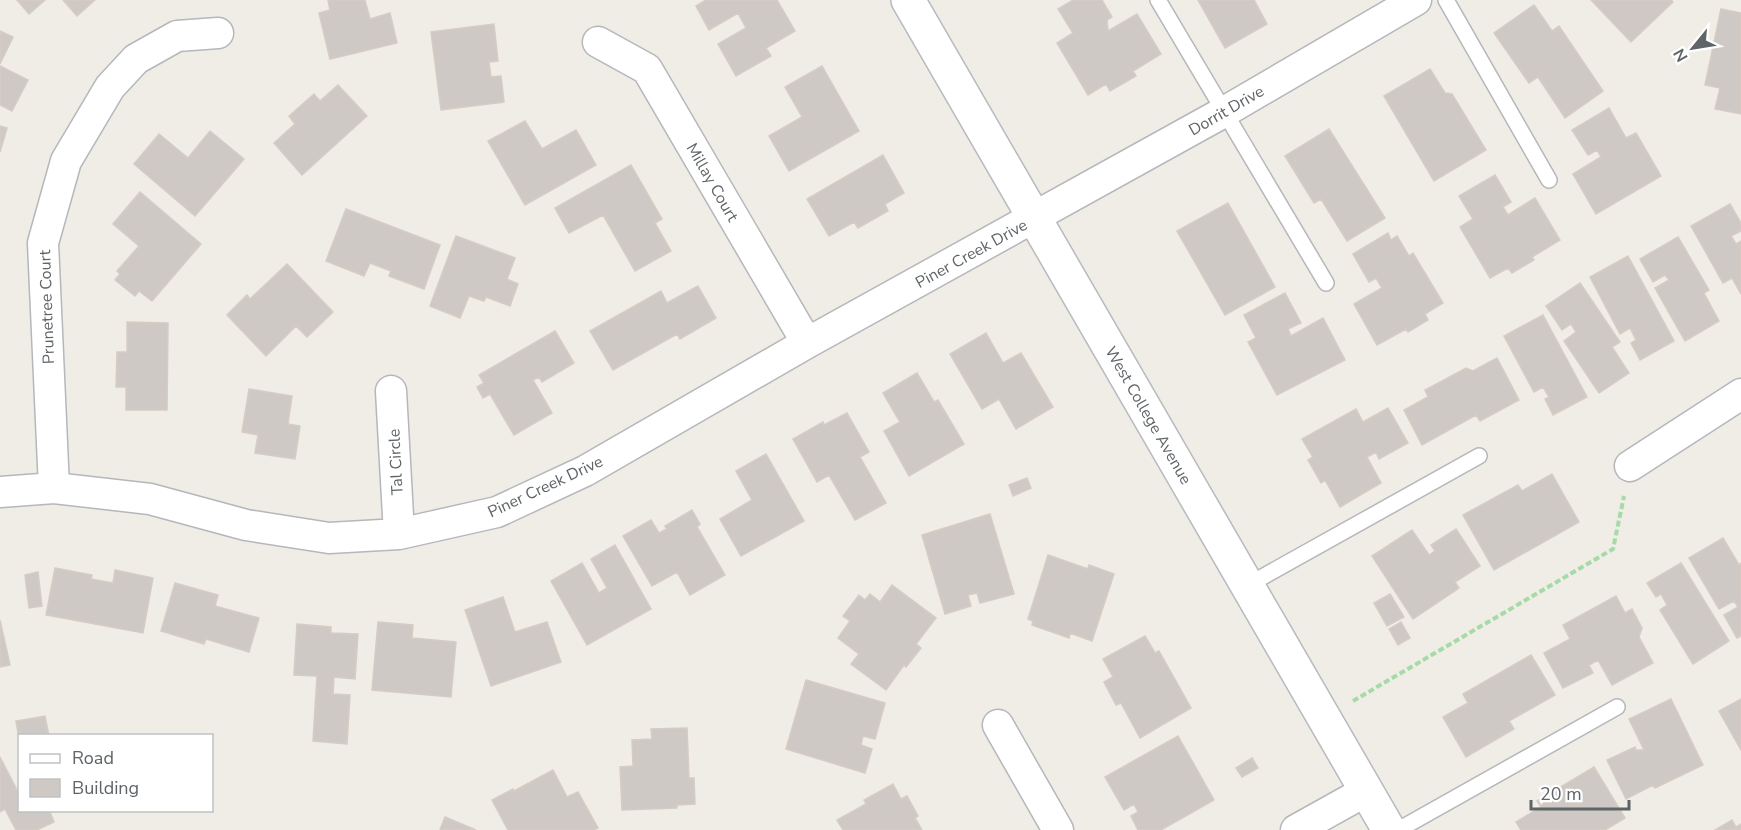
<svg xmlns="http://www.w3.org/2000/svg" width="1741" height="830" font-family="'Nunito Sans',sans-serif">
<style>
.building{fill:#cec9c5;stroke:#d6ccc4;stroke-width:1.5}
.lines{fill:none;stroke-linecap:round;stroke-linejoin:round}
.service-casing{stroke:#b4b8bb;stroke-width:18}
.minor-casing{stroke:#b4b8bb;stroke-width:33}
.secondary-casing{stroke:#b5bbbe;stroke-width:36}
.path{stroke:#a5dba6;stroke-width:4;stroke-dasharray:6 3;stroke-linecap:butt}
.service{stroke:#fff;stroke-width:15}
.minor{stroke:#fff;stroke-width:30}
.secondary{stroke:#fff;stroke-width:33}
.labels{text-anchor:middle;stroke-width:5;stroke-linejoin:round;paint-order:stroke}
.street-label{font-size:16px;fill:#5e6467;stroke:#fff}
</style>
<rect width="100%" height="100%" fill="#f0ece6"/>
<path class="building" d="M17,0H45L29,14Z
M63,0H95L77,16Z
M328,0H365L370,19L390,13L397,43L330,59L319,13L330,10Z
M706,0H777L795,31L766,48L771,56L736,76L718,44L746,28L738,13L709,30L696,6Z
M1073,0H1102L1112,17L1107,20L1108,31L1137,14L1161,54L1133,71L1136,76L1110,91L1106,84L1088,95L1057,43L1073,33L1058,9Z
M1198,0H1254L1267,24L1225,48Z
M1591,0H1671L1673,2L1631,42Z
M1534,5L1552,31L1559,26L1603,91L1565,118L1538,77L1529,83L1494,33Z
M1721,9L1741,13V114L1715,109L1720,88L1705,85Z
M494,24L498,61L489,62L491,77L501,76L504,102L441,110L431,32Z
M0,31L13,37L0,64Z
M0,66L28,80L12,111L0,105Z
M822,66L859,131L789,171L769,136L802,117L785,87Z
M1430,69L1445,93L1452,94L1486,150L1434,181L1384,96Z
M338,85L367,116L302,175L274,143L295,124L289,116L314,94L320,101Z
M1609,108L1626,138L1636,133L1661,176L1596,214L1573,174L1601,157L1597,150L1588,155L1572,130Z
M525,121L542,149L576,130L596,165L525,205L488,141Z
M0,126L7,128L0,152Z
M1329,129L1385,218L1347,241L1321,199L1314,203L1285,156Z
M210,131L244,159L195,216L134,164L159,134L188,158Z
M883,155L904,193L885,204L888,211L858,228L854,222L829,236L807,199Z
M631,165L662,219L655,223L671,251L635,271L603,215L569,233L555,208Z
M1495,175L1511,202L1503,207L1508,215L1535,198L1560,240L1532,257L1534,260L1512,273L1508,268L1490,278L1460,227L1473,219L1459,196Z
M140,192L201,244L152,301L139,291L135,296L115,280L120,274L117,271L139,246L113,224Z
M1228,203L1275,287L1225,315L1177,231Z
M1730,204L1741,223V231L1731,236L1736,244L1741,241V294L1732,278L1723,283L1691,226Z
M346,209L440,245L424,289L389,276L391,271L370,263L364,276L326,261Z
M1388,233L1391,240L1397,236L1409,256L1413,253L1443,303L1425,314L1428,320L1408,332L1406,329L1377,345L1354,304L1382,288L1376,278L1369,282L1353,254Z
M456,236L515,258L507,279L518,284L510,306L486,297L484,301L469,296L460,318L430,306Z
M1678,237L1709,290L1704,293L1719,321L1685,341L1655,288L1669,280L1665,275L1653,282L1640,259Z
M1628,256L1674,341L1640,360L1631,343L1636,340L1630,328L1620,334L1590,277Z
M287,264L333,312L307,337L296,326L266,356L227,315L247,295L250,299Z
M1580,283L1620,342L1612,347L1629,373L1599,393L1564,341L1576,332L1571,324L1562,330L1546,306Z
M698,286L716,318L680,339L677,334L613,370L590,331L661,291L667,303Z
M1285,293L1301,323L1288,329L1291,336L1323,318L1345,360L1277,395L1248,342L1256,338L1244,315Z
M1543,315L1587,397L1553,415L1545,399L1549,397L1543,387L1534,392L1504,336Z
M127,322L168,323L167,410H126V387H116L117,352H127Z
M555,331L574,363L542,382L539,377L533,380L552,413L514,435L490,394L483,398L477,387L484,383L479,375Z
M986,333L1003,363L1021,353L1053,407L1016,429L999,399L982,409L950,354Z
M1497,358L1519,400L1480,421L1476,415L1422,445L1404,410L1428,397L1425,390L1466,368L1473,371Z
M917,373L934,402L938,400L964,444L909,476L884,431L900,422L883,393Z
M249,389L292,396L288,424L300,426L295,459L255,453L258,435L242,432Z
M1388,408L1408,443L1379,459L1376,452L1367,457L1381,483L1340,507L1325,480L1321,483L1308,460L1313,457L1302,439L1356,409L1363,422Z
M847,413L869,452L860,457L886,503L855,520L829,475L817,482L793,439L823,422L824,425Z
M766,454L804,521L741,556L720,519L752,500L736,471Z
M1552,474L1579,522L1494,570L1463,515L1518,485L1522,491Z
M1027,478L1031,488L1013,496L1009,485Z
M692,510L700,524L697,527L725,575L690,595L677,572L652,586L623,536L651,520L659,533L667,529L665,526Z
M990,514L1014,594L980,603L977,593L968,595L971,606L945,614L922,535Z
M1456,529L1480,566L1455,582L1459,588L1413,619L1372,556L1412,530L1429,555L1435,551L1431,545Z
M1723,538L1739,565L1741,563V636L1737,638L1724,615L1738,607L1734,601L1719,609L1689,558Z
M615,545L651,609L587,645L551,581L582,563L599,593L607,588L591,559Z
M1048,555L1088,569L1089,565L1114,574L1092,641L1070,633L1069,638L1032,625L1033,621L1028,619Z
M1681,563L1729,641L1693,664L1660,610L1667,605L1661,594L1656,597L1647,583Z
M55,568L92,575L91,579L113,583L115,570L153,578L143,633L46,615Z
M38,572L42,606L29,608L25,575Z
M175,583L218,595L215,606L259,618L249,652L206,639L204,644L161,631Z
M892,585L936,618L916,644L921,648L906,667L904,665L886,690L851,664L859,654L838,638L850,621L843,616L859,595L865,600L870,594L880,602Z
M1390,594L1404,617L1387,626L1374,603Z
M1616,596L1625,613L1632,609L1642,628L1639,637L1653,663L1612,685L1598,660L1589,665L1593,673L1563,688L1544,653L1570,639L1563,625Z
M503,597L515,632L547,622L561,662L491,686L465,610Z
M0,620L10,665L0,667Z
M378,622L413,625L412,638L456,642L451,697L372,690Z
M1401,622L1410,638L1398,645L1389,629Z
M297,624L331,627V633L358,634L355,679L334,677L333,694L350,695L347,744L313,741L317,676L294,675Z
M1145,636L1155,653L1159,651L1191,708L1140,738L1121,703L1116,705L1104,682L1113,677L1103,659Z
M1531,655L1555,695L1509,721L1514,729L1466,757L1443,717L1468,703L1463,694Z
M806,680L885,703L875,739L863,736L861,745L872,749L865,773L786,749Z
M1671,699L1703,765L1655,788L1653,785L1626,799L1607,760L1635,747L1636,750H1644L1629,719Z
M1741,699V750L1719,711Z
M45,716L49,736H20V744L16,721Z
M687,728L689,778H694L695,804L677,805V808L622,810L620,767L633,766L632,740L652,739L651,729Z
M1178,736L1214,800L1161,830H1138L1131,816L1138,812L1134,804L1124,810L1105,777Z
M0,757L20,796V810H49L54,822L37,830H16L5,809L0,812Z
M1252,758L1258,768L1242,777L1236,768Z
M1594,767L1625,818L1605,830H1521L1516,822L1541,807L1537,801Z
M553,770L567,797L578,792L598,828L594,830H508L492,800L513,789L514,791Z
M893,784L901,799L907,796L918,816L915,818L922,830H843L837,820L866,804L864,800Z
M445,817L476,830H440Z
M1732,820L1736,827L1741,824V830H1715Z"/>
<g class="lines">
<defs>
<path id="service" d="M1158,0L1326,283
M1446,0L1549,180
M1248,585L1479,456
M1398,830L1617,707"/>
<path id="minor" d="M598,42L647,69L807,343
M391,391L399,534
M1630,466L1741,394
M54,488L43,243L66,161L110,87L136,59L177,36L218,33
M0,492L54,488L150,499L246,525L329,538L399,534L497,512L585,471L807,343L1224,112L1416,0
M998,725L1058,830
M1296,830L1366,791"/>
<path id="secondary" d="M908,0L1389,830"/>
</defs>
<use href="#service" class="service-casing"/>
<use href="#minor" class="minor-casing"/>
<use href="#secondary" class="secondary-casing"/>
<path class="path" d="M1353,701L1613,549L1624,496"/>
<use href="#service" class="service"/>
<use href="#minor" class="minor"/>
<use href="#secondary" class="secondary"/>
</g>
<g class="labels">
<g class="street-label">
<text transform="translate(1226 110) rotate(-30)" y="6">Dorrit Drive</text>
<text transform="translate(713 182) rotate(60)" y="6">Millay Court</text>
<text transform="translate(971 253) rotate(-29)" y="6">Piner Creek Drive</text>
<text transform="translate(46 307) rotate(-92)" y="6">Prunetree Court</text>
<text transform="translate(1149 415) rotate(60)" y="6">West College Avenue</text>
<text transform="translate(395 462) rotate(-93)" y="6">Tal Circle</text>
<text transform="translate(545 486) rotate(-25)" y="6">Piner Creek Drive</text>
</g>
</g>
<rect x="18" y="734" width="195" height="78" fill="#ffffff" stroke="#bfc1c2" stroke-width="1.5"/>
<rect x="30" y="754" width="30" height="9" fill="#ffffff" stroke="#bfc1c2" stroke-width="1.5"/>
<text x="72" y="764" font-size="18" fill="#5e6467">Road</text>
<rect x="30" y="779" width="30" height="18" fill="#cec9c5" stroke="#bfc1c2" stroke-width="1.5"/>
<text x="72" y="794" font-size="18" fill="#5e6467">Building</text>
<g transform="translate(1693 48) rotate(240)" stroke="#ffffff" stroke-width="4.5" paint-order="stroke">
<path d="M0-4.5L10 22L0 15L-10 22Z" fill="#5e6467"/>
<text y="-9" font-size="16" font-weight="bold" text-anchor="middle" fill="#5e6467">N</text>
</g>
<path d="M1531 800v9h98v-9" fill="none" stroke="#5e6467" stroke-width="3"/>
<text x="1540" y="800" font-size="18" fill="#5e6467" stroke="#ffffff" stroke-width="4.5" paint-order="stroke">20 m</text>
</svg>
